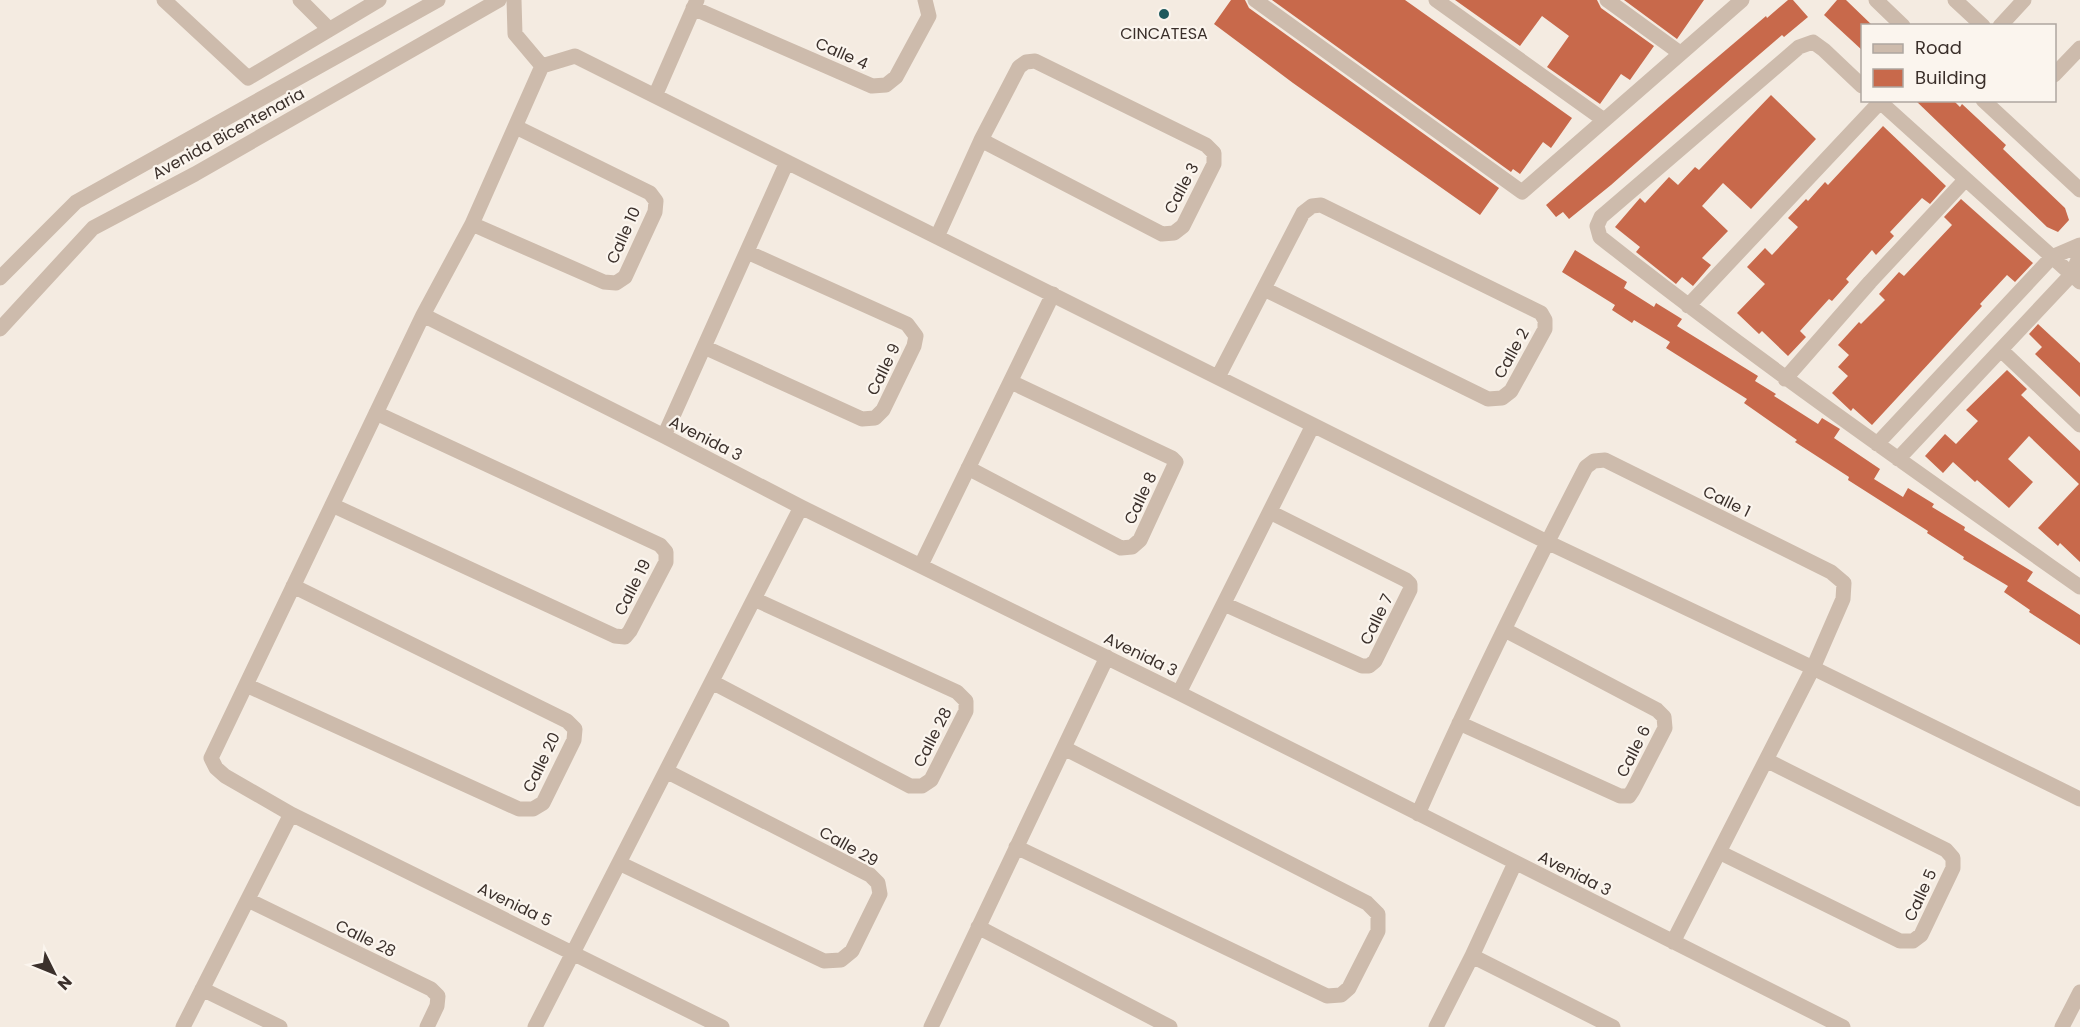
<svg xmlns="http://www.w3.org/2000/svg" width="2080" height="1027" font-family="Poppins,sans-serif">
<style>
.building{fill:#c8694b}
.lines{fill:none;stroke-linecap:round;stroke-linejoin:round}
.minor{stroke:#cdbbac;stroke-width:15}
.poi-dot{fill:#1f5a5e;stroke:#fbf5ee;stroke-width:2}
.labels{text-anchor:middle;stroke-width:4.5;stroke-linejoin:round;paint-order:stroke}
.poi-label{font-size:16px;fill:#3b302b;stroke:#fbf5ee}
.street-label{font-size:16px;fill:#3b302b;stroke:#fbf5ee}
</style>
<rect width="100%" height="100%" fill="#f4ebe1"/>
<path class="building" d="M1231,0H1245L1249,8L1499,188L1480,215L1293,83L1214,24Z
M1272,0H1405L1572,118L1551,148L1543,142L1520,174L1513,169L1511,172Z
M1455,0H1597L1601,8L1654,46L1630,80L1621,74L1600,104L1547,67L1569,36L1542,16L1520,46Z
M1624,0H1704L1677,39Z
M1788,0H1793L1808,17L1784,37L1782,35L1732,78L1611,185L1569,219L1563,212L1556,217L1546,205L1667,100L1766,16L1767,18Z
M1837,0H1846L1873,26H1863V51L1824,15Z
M1771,95L1816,139L1751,209L1723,183L1702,206L1728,231L1702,258L1711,265L1693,286L1682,277L1676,284L1636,252L1640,247L1615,227L1640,198L1645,203L1669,177L1678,185L1695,167L1699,170Z
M1915,100H1953L1960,107L1962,104L2006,145L2003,149L2065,208L2069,220L2058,232L2047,227Z
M1883,126L1946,186L1930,204L1922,198L1890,232L1894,236L1876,255L1872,250L1846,279L1849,282L1832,301L1829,299L1800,331L1806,337L1788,356L1762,331L1759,334L1737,313L1765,284L1747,267L1765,248L1772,255L1798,227L1788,218L1806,199L1808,201L1825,182L1828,185Z
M1961,199L2033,263L2015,282L2007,275L1980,304L1982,306L1872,425L1853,408L1851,411L1832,393L1848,376L1838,367L1849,355L1838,345L1859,322L1861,324L1885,300L1879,294L1899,272L1904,276L1952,225L1944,217Z
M1575,250L1627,282L1624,288L1654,307L1656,303L1682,319L1677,326L1758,376L1755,381L1776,394L1774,396L1818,424L1822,418L1840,429L1834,438L1880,469L1874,479L1903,497L1908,488L1934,504L1932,507L1965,527L1964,530L2033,572L2027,581L2080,615V645L2029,612L2030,610L2004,592L2008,586L1963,559L1964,557L1927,533L1928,531L1848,480L1849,477L1795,442L1797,440L1744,403L1747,399L1666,348L1670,342L1634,320L1632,323L1612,310L1615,305L1562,272Z
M2038,324L2080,363V397L2035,354L2042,347L2029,334Z
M2007,370L2027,389L2021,395L2080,451V562L2060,543L2058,546L2038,528L2079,484L2029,436L2008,459L2033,482L2009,508L1977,480L1975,482L1953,462L1943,473L1925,456L1945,434L1956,444L1978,421L1966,410Z"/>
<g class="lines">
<path class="minor" d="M164,0L248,78L379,0
M300,0L329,29
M514,0L515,34L542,66
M1255,0L1522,192L1742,0
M1436,0L1604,120
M1607,0L1680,53
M1876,0L1903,26
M1955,0L1983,26
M693,8L872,86L886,85L896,77L929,16L925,0
M2000,26L2024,0
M542,66L575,56L1547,542L1813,668L2080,799
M2054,75L2080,48
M1862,86L1824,50L1813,42L1799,47L1601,217L1597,226L1600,237C1756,360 1918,473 2080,587
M655,96L697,0
M1878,100L2080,282
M1983,100L2080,190
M472,224L604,282L616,283L625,277L655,212L656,201L650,193L516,127
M937,237L981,140L1019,67L1026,62L1035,61L1206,145L1214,153V164L1183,226L1174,233L1162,234L981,140
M0,278L76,202L438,0
M1688,306L1880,102
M423,315L664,436L801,507L1179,693L1843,1027
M0,329L93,228L195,174L499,0
M704,347L862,419L875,418L883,410L914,346L916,336L907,324L747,252
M2001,350L2080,425
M1218,377L1303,213L1312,206L1321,205L1541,313L1545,320V329L1511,391L1502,398L1488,399L1264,289
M1785,379L1870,282L1965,180
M664,436L787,162
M1877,444L2052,257L2080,245
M1898,459L2072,274L2080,255
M968,468L1121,548L1132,547L1140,540L1176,462L1172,458L1011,382
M332,505L615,636L625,637L630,631L666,562V552L660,545L376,413
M921,565L1053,294
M1224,604L1362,666H1369L1375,661L1410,590V584L1406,580L1270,512
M712,682L910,786H922L931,780L966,711V701L957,692L754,599
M246,685L519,809H533L543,803L574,740L575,729L567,721L293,586
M1179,693L1313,425
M1459,723L1620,796H1629L1633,790L1665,728L1664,717L1657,710L1505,630
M291,814L722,1027
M1418,814C1470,696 1527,581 1586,467L1594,461L1605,460L1831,572L1844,583L1843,599L1813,668L1673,942
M1016,847L1327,996L1341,995L1349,988L1378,931V914L1367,903L1064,748
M1719,852L1900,941H1913L1921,935L1953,868V858L1946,850L1766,760
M619,863L824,961L841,960L852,951L880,894L878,883L870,875L666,771
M248,900L431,989L438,996L437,1006L427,1027
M978,927L1170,1027
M1472,956L1613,1027
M202,989L280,1027
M183,1027L291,814L225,776L216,768L211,758L423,315L472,224L542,66
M535,1027L801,507
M931,1027L1107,657
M1436,1027L1472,956L1515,863
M2062,1027L2080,992"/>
</g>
<circle class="poi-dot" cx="1164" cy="14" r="6"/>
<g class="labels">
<g class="poi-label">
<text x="1164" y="39">CINCATESA</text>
</g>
<g class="street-label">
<text transform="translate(842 53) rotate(24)" y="6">Calle 4</text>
<text transform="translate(228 133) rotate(-29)" y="6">Avenida Bicentenaria</text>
<text transform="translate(1181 188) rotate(-62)" y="6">Calle 3</text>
<text transform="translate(623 235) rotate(-66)" y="6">Calle 10</text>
<text transform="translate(1511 353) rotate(-61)" y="6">Calle 2</text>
<text transform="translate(883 369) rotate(-64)" y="6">Calle 9</text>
<text transform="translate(706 438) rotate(27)" y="6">Avenida 3</text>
<text transform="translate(1140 498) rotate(-65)" y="6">Calle 8</text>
<text transform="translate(1727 501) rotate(26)" y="6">Calle 1</text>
<text transform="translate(632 587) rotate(-63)" y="6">Calle 19</text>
<text transform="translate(1376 619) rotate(-64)" y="6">Calle 7</text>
<text transform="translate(1141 654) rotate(26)" y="6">Avenida 3</text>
<text transform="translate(932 737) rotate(-63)" y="6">Calle 28</text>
<text transform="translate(1633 751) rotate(-63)" y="6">Calle 6</text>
<text transform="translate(541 762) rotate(-64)" y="6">Calle 20</text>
<text transform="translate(849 846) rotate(29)" y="6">Calle 29</text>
<text transform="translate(1575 873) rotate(27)" y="6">Avenida 3</text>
<text transform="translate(1920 895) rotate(-65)" y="6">Calle 5</text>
<text transform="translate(515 904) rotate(26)" y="6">Avenida 5</text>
<text transform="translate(366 938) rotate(26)" y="6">Calle 28</text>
</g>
</g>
<rect x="1861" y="24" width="195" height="78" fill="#fbf5ee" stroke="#aea6a0" stroke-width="1.5"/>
<rect x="1873" y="44" width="30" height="9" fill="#cdbbac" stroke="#aea6a0" stroke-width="1.5"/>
<text x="1915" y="54" font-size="18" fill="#3b302b">Road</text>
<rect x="1873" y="69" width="30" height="18" fill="#c8694b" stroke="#aea6a0" stroke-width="1.5"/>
<text x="1915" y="84" font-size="18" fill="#3b302b">Building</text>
<g transform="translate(54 973) rotate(133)" stroke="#fbf5ee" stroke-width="4.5" paint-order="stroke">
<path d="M0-4.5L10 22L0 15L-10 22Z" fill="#3b302b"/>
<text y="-9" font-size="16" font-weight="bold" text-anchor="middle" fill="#3b302b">N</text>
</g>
</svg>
